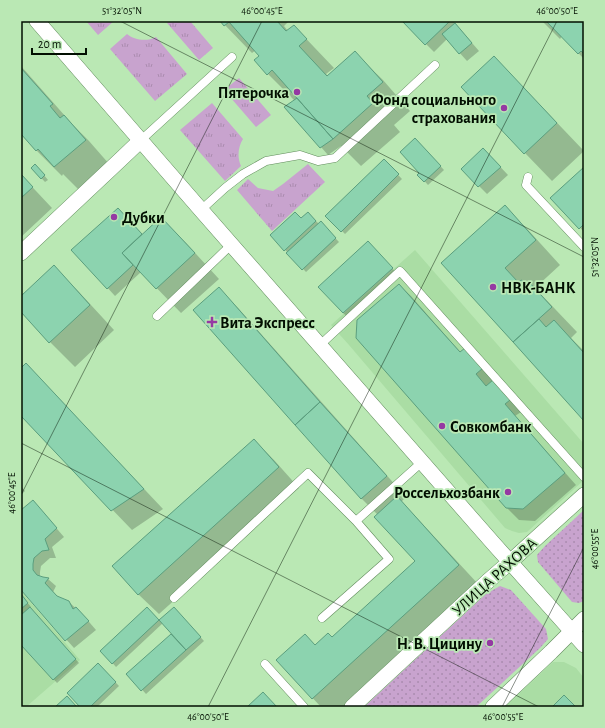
<svg xmlns="http://www.w3.org/2000/svg" width="605" height="728" font-family="'Alegreya Sans',sans-serif">
<style>
.built{fill:#aadda4}
.grass{fill:url(#grass-tufts)}
.park{fill:url(#park-dots)}
.shadow{fill:#0003}
.building{fill:#8cd3af;stroke:#5b9e7e}
.lines{fill:none;stroke-linecap:round;stroke-linejoin:round}
.service-casing{stroke:#618c5c;stroke-width:9}
.minor-casing{stroke:#618c5c;stroke-width:16}
.service{stroke:#fff;stroke-width:8}
.minor{stroke:#fff;stroke-width:15}
.ticks{fill:none;stroke:#020f01;stroke-width:1;stroke-opacity:0.45}
.poi-dot{fill:#9539a3;stroke:#bae8b4;stroke-width:1.5}
.labels{text-anchor:middle;stroke-width:3.5;stroke-linejoin:round;paint-order:stroke}
.poi-label{font-size:16px;font-weight:bold;fill:#020f01;stroke:#bae8b4;text-anchor:end}
.street-label{font-size:16px;fill:#020f01;stroke:#bae8b4}
.neatline{fill:none;stroke:#020f01;stroke-width:1.5}
.ticks-label{font-size:10px;text-anchor:middle;fill:#020f01}
</style>
<defs>
<pattern id="grass-tufts" width="24" height="20" patternUnits="userSpaceOnUse"><rect width="24" height="20" fill="#c8a3ce"/><path d="M3 7l-1-3M5 7V3M7 7l1-3M15 17l-1-3M17 17v-4M19 17l1-3" fill="none" stroke="#aa8baf"/></pattern>
<pattern id="park-dots" width="8" height="8" patternUnits="userSpaceOnUse"><rect width="8" height="8" fill="#c8a3ce"/><path d="M2 2h.1M6 6h.1" fill="none" stroke="#aa8baf" stroke-width="1.8" stroke-linecap="round"/></pattern>
</defs>
<rect width="100%" height="100%" fill="#bae8b4"/>
<path class="built" d="M415,250L584,444V480L527,532L519,533L512,531L505,528L349,345L331,325Z
M21,591L80,660L26,707H21Z
M553,662H564L576,668L584,678V707H505Z"/>
<path class="grass" d="M86,21H114L98,35Z
M169,21H190L213,48L199,60L167,23Z
M127,34C134,40 147,42 156,37L187,74L155,101L110,49Z
M239,78L271,115L256,127L224,90Z
M212,103L243,139C238,147 237,157 241,166L225,181L180,130Z
M308,164L325,182L272,231L237,190L248,179L258,188L273,191L283,184Z"/>
<path class="park" d="M584,510V601L579,603L572,602L538,562L537,555L545,546Z
M500,586L511,590L546,629L548,639L540,648L476,707H364L486,594Z"/>
<path class="shadow" d="M221,21H289L284,26L288,31L294,26L334,68L326,74L328,76L355,53L383,80L410,111L394,125L400,132L361,166L341,146L328,155L321,147L295,101L268,74L261,56L256,50L252,53Z
M403,21H453L479,51L467,61L447,39L434,52Z
M542,21H584V59L562,36L560,39Z
M494,58L522,86L584,151L552,181L525,153Z
M21,66L73,125L89,141L110,165L80,191L63,174L62,176L37,151L21,133Z
M419,143L444,170L428,185L419,175L421,173Z
M491,157L508,175L487,194L462,169Z
M384,160L402,179L345,234L327,216Z
M32,168L39,169L48,180L45,182Z
M584,168V232L552,198Z
M21,175L52,208L21,237Z
M505,207L530,232L560,265L535,288L577,332L571,338L584,351V420L442,263Z
M308,213L319,224L321,223L339,242L306,272L271,235L301,219Z
M126,217L143,235L161,218L186,243L219,279L181,313L141,272L115,296L73,250Z
M376,250L399,276L351,320L343,313Z
M54,267L79,292L114,330L75,367L50,342L21,311V297Z
M399,285L411,296L461,353L465,349L521,412L515,416L576,485L535,521L519,520L507,508Z
M219,289L239,309L406,497L401,502L417,518L479,585L346,707H321L277,660L332,638L416,561L378,515L361,498Z
M21,369L46,385L163,509L132,530L21,415Z
M254,440L274,460L299,488L159,614L138,594Z
M21,486L25,491L21,495Z
M40,509L64,537L52,547L56,558H50L41,566L40,572V577L48,579L56,586L53,592L57,597L69,602L84,616L96,630L74,648L21,589V511Z
M21,595L31,607L30,608L79,663L57,683L21,643Z
M174,608L204,641L146,694L128,674L173,634L163,623L116,667L102,651L147,609L159,621Z
M98,664L119,686L97,707H82Z"/>
<path class="building" d="M220,21H277L286,31L294,25L307,39L299,46L327,76L355,51L383,82L367,96L373,103L333,139L272,70L267,75L254,60L259,56L229,22L224,26Z
M402,21H450L425,45Z
M546,21H584V54L581,51L578,54Z
M455,23L472,43L459,54L442,34Z
M494,56L557,123L524,154L461,87Z
M21,68L53,104L50,106L60,118L64,115L86,140L54,167L38,149L36,151L21,134Z
M297,98L333,139L320,148L284,107Z
M415,138L441,166L424,182L417,175L419,173L400,152Z
M483,148L501,167L478,187L461,169Z
M384,159L399,174L341,232L325,216Z
M35,164L45,175L41,179L31,168Z
M584,167V224L579,229L550,198Z
M21,174L33,187L21,198Z
M505,205L536,240L505,268L518,282L522,280L526,285L529,282L552,307L513,342L441,263Z
M118,208L142,234L122,253L133,265L107,289L71,250Z
M295,212L301,218L308,212L316,221L284,251L270,235Z
M161,217L195,253L156,289L122,253Z
M321,221L336,238L302,270L286,253Z
M368,241L393,268L343,313L318,287Z
M54,265L90,305L49,343L21,312V296Z
M399,284L460,352L465,348L483,368L476,374L486,386L493,380L510,400L505,404L565,473L523,509L506,508L356,338L357,320Z
M219,287L320,402L295,425L193,310Z
M539,319L546,327L554,320L584,353V421L513,342Z
M26,363L144,489L111,511L21,416V368Z
M320,402L387,476L361,499L295,425Z
M254,439L279,467L138,595L112,566Z
M397,496L459,565L312,699L276,660L305,634L315,645L328,633L332,637L415,561L374,517Z
M33,500L57,528L45,539L49,550L42,551L34,558L33,564V570L37,575L43,577L49,578L45,583L57,596L69,601L73,609L76,607L89,621L65,641L21,590V510Z
M21,594L28,603L21,609Z
M30,607L76,659L53,680L21,645V615Z
M147,607L159,620L112,664L100,651Z
M174,607L201,637L186,650L159,620Z
M171,634L186,650L141,691L126,674Z
M98,663L116,682L90,707H80L67,693Z
M263,692L277,707H247Z
M564,695L576,707H552Z
M67,696L77,707H55Z"/>
<g class="lines">
<defs>
<path id="service" d="M140,141L232,57
M528,177L526,185L584,247
M201,210L225,188L243,174L266,161L300,155L318,161L335,158L435,65
M157,316L231,245
M320,345L400,271L584,477
M174,598L308,473L356,521L422,462
M322,618L389,559L356,521
M265,664L304,707"/>
<path id="minor" d="M37,21L201,210L493,543L584,645
M21,253L120,160L140,141
M352,707L488,581L510,562L584,495
M493,707L551,652L584,619"/>
</defs>
<use href="#service" class="service-casing"/>
<use href="#minor" class="minor-casing"/>
<use href="#service" class="service"/>
<use href="#minor" class="minor"/>
</g>
<path class="ticks" d="M120,21L584,257M21,443L539,707M21,495L262,21M208,707L557,21M502,707L584,547"/>
<g class="poi-dot">
<circle cx="297" cy="92" r="4"/>
<circle cx="504" cy="108" r="4"/>
<circle cx="114" cy="217" r="4"/>
<circle cx="493" cy="287" r="4"/>
<path d="M210 316h4v4h4v4h-4v4h-4v-4h-4v-4h4z"/>
<circle cx="442" cy="426" r="4"/>
<circle cx="508" cy="492" r="4"/>
<circle cx="490" cy="643" r="4"/>
</g>
<g class="labels">
<g class="poi-label">
<text x="289" y="98">Пятерочка</text>
<text x="496" y="105">Фонд социального<tspan x="496" dy="18">страхования</tspan></text>
<text x="122" y="223" text-anchor="start">Дубки</text>
<text x="501" y="293" text-anchor="start">НВК-БАНК</text>
<text x="220" y="328" text-anchor="start">Вита Экспресс</text>
<text x="450" y="432" text-anchor="start">Совкомбанк</text>
<text x="500" y="498">Россельхозбанк</text>
<text x="482" y="649">Н. В. Цицину</text>
</g>
<g class="street-label">
<text transform="translate(494 576) rotate(-42)" y="6">УЛИЦА РАХОВА</text>
</g>
</g>
<rect width="605" height="728" fill="none" stroke="#bae8b4" stroke-width="44"/>
<path d="M32 48v6h54v-6" fill="none" stroke="#020f01" stroke-width="2"/>
<text x="38" y="48" font-size="12" fill="#020f01" stroke="#bae8b4" stroke-width="3" paint-order="stroke">20 m</text>
<rect x="22" y="22" width="561" height="684" class="neatline"/>
<g class="ticks-label">
<text x="122" y="14">51°32'05"N</text>
<text x="262" y="14">46°00'45"E</text>
<text x="557" y="14">46°00'50"E</text>
<text transform="translate(594 257) rotate(-90)" y="4">51°32'05"N</text>
<text transform="translate(11 493) rotate(-90)" y="4">46°00'45"E</text>
<text transform="translate(594 549) rotate(-90)" y="4">46°00'55"E</text>
<text x="208" y="720">46°00'50"E</text>
<text x="503" y="720">46°00'55"E</text>
</g>
</svg>
